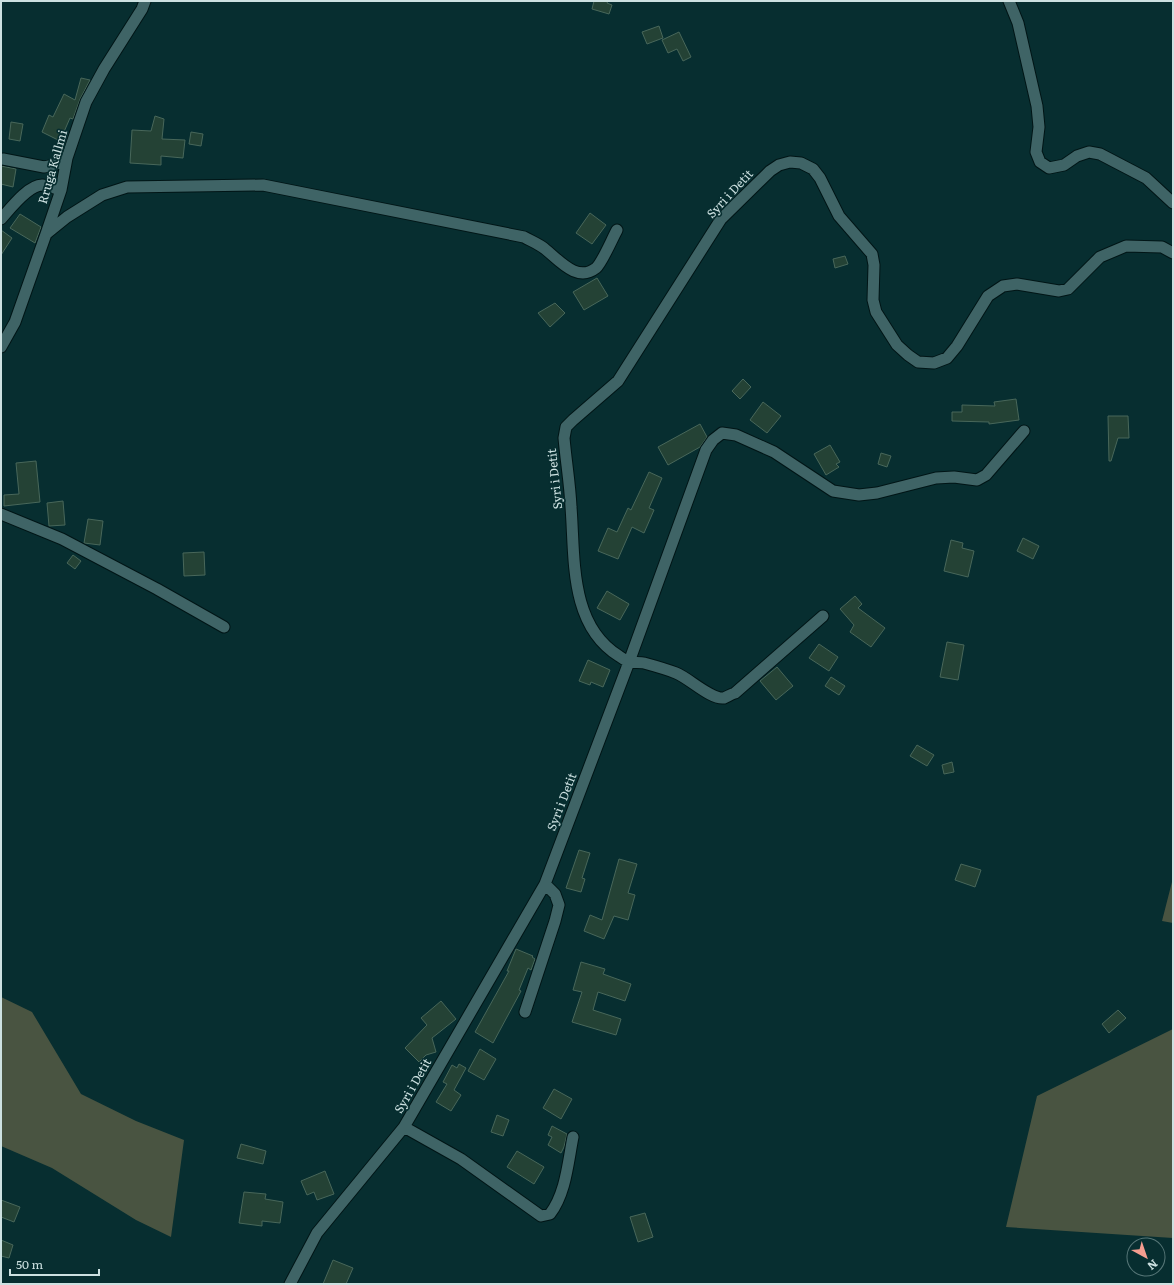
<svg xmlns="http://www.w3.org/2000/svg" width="1174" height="1285" font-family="Literata,serif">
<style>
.green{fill:#495441}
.building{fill:#244235;stroke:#48675a}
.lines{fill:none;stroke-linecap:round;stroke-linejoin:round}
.minor-casing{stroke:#001516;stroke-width:13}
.minor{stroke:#3f6466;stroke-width:11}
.labels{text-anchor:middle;stroke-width:3.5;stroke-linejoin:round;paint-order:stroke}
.street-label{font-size:12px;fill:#cde1e1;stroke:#072e30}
</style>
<rect width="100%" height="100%" fill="#072e30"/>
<path class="green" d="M1173,878V923L1162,921Z
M1,997L32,1012L81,1094L136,1121L184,1140L171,1237L136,1220L52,1168L1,1146Z
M1173,1029V1238L1006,1227L1037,1096Z"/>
<path class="building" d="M594,1H608L607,3L612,5L609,14L592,9Z
M659,26L663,38L647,44L642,32Z
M679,32L691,57L683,61L677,49L668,53L662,40Z
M81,78L90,80L80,99L73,119L70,118L60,141L42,132L49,115L53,117L64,94L75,100Z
M155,116L164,119L162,139L185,140L183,158L161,156V165L130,163L132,130L151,131Z
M11,122L23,124L20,141L9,139Z
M191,132L203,134L201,146L189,144Z
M1,166L16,169L13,187L1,184Z
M590,213L606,225L592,244L576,233Z
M20,214L41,227L35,243L10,228Z
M1,230L12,238L1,255Z
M845,256L848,264L835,268L833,259Z
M597,278L608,296L584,310L573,292Z
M555,303L565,313L550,327L538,313Z
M743,379L751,387L740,399L732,391Z
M1016,399L1019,420L989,424V422L952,421V412H962V405L995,406L994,402Z
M763,402L781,416L767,433L750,420Z
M1108,416H1128L1129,438H1118L1111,461H1109Z
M700,424L707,437L700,447L668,465L658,447Z
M830,445L840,462L836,464L839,467L826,475L814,454Z
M881,453L891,456L887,467L878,464Z
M36,461L40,502L4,506V495L19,494L16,463Z
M649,472L662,478L649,508L654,510L644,533L632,527L618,559L598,551L608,528L617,532L628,508L631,510Z
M63,501L65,525L49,526L47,503Z
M88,519L103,521L100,545L84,543Z
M1023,538L1039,546L1033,559L1017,551Z
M951,540L963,543L962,548L974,551L968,577L944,571Z
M204,552L205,575L184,576L183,553Z
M73,555L81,561L75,569L67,563Z
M607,591L629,604L620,620L597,608Z
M855,596L862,604L858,608L885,628L871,647L850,632L854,625L840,609Z
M947,642L964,645L958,680L940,677Z
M819,644L838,657L829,671L809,658Z
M588,660L610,670L603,687L591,682L590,685L579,681Z
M777,667L793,686L776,700L760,681Z
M831,677L845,686L839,695L825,686Z
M917,745L934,755L927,766L910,756Z
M952,762L954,772L944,774L942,765Z
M579,850L590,853L582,878L585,879L581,892L566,888Z
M619,859L637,864L628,893L635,895L628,920L614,916L604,939L584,931L590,915L602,920Z
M961,864L981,870L975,887L955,880Z
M516,949L533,956L532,957L535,959L531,970L528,968L519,990L521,991L493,1043L475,1032L509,971H507Z
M581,962L605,969L603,974L631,984L625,1001L598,992L593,1010L621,1019L616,1035L572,1022L582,992L573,990Z
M441,1001L456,1019L432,1038L436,1052L426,1055L419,1062L405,1048L427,1025L421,1018Z
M1118,1010L1126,1018L1109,1033L1102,1024Z
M480,1049L496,1059L484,1080L468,1071Z
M459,1064L466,1068L454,1090L461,1095L451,1111L436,1102L447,1084L443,1082L452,1065L457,1068Z
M554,1089L572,1099L561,1119L543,1108Z
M497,1115L509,1120L503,1136L491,1132Z
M552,1126L567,1134L564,1147L561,1153L548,1145L552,1137L548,1135Z
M241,1144L266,1151L263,1164L237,1158Z
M517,1151L544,1167L534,1184L507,1167Z
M325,1171L334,1194L317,1200L314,1192L307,1195L301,1181Z
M244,1192L266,1194L265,1199L283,1202L280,1223L262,1221V1226L239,1223Z
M1,1200L20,1207L14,1222L1,1217Z
M645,1213L653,1237L638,1242L630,1217Z
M1,1240L13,1245L9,1258L1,1256Z
M333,1260L353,1268L346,1284H323Z"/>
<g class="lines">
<defs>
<path id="minor" d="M1009,1L1018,23L1037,106L1039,127L1036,152L1040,162L1049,168L1064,165L1077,156L1089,152L1100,154L1146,178L1173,203
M3,159L44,167L54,165L67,158
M1,219C10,209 28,185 42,185C48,186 55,188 61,190
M46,234L67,217L102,195L127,187L263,185L524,237C531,241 539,244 545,249C559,260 577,283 596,268C602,263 612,239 617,230
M1,347L15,322L46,234L61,190L67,158L86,102L104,69L142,9L145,1
M1,514L62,539L157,589L224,627
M823,616L735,693C731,694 727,697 724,698C711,700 689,678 676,673C666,669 655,666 644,663C640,662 634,663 629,662C626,661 622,658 619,656C569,625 575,558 571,507C570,484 566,461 564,438L566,427L573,420L618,381L721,219L770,171L779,165L790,162L801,163L813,169L820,178L839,216L872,254L874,265L873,300L876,312L897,345L908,355L918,362L934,363L947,358L957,346L988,296L1003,286L1017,284L1059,291L1068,289L1100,257L1126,246L1162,247L1173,253
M525,1012L555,921L559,905L555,894L545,884
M404,1127L461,1159L541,1216L550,1214C566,1193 568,1162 573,1137
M290,1284L317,1233L404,1127L545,884L629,662L706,450L713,440L722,433L736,435L774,452L833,491L859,495L877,493L936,478L954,477L977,480L986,475L1024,431"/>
</defs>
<use href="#minor" class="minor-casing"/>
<use href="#minor" class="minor"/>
</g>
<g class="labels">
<g class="street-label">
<text transform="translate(53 167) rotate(-74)" y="4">Rruga Kallmi</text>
<text transform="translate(730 194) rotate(-47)" y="4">Syri i Detit</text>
<text transform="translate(555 479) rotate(-96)" y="4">Syri i Detit</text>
<text transform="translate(562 802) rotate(-69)" y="4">Syri i Detit</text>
<text transform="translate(413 1086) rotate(-60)" y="4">Syri i Detit</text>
</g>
</g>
<rect width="1174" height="1285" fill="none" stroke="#cde1e1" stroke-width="4"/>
<g transform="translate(1146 1257) rotate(140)"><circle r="19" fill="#072e30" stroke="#567677"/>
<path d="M0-3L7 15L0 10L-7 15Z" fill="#f59d8f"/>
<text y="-6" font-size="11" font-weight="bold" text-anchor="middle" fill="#cde1e1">N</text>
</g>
<path d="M10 1269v6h89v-6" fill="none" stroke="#cde1e1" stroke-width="2"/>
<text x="16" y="1269" font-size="12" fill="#cde1e1" stroke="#072e30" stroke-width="3" paint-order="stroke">50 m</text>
</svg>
